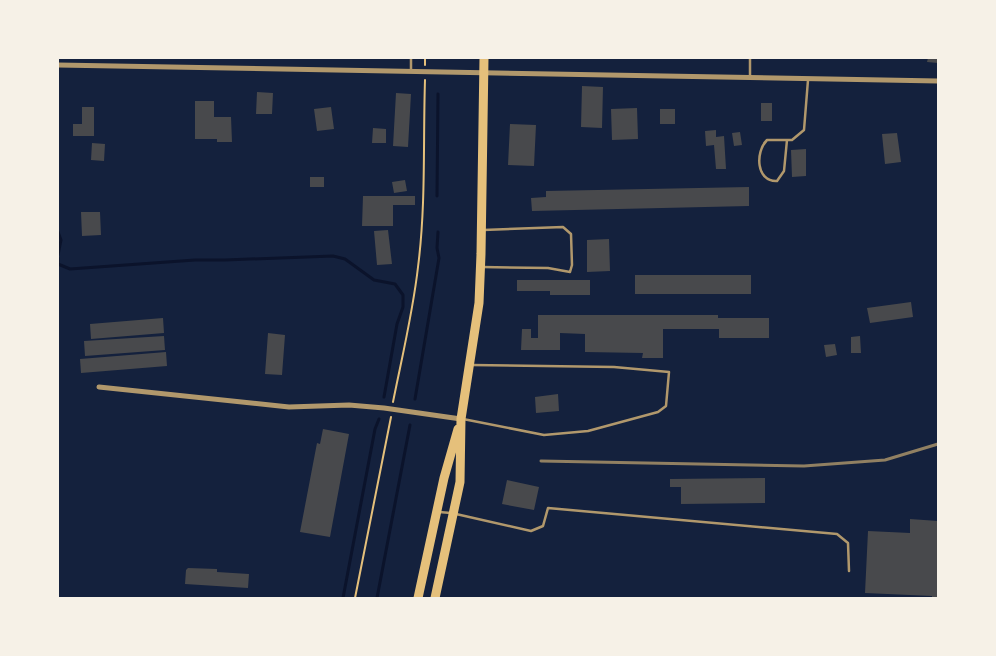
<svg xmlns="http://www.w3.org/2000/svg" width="996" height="656" font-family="Commissioner,sans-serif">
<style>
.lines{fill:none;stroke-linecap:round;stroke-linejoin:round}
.stream{stroke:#0b132b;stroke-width:3}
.building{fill:#48494c}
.path{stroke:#e5c07b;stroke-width:2}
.service{stroke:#b1986c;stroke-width:2.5}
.minor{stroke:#b1986c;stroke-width:5}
.primary{stroke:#e5c07b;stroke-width:9}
.rail{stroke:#918062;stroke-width:3}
</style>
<rect width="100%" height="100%" fill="#14213d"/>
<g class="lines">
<path class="stream" d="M437,196L438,94
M58,232L61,240L58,255
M58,258V264L70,269L195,260H225L333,256L345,259L374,280L395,284L403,295V307L397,324L384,397
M415,399L439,258L437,248L438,232
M343,598L375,429L379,419
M377,598L410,425"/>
</g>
<path class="building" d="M928,58H938V63L927,62Z
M582,86L603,87L602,128L581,127Z
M257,92L273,93L272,114H256Z
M396,93L411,94L408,147L393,146Z
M195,101H214V117H231L232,142H217V139H195Z
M761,103H772V121H761Z
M82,107H94V136H73V124H82Z
M331,107L334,129L317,131L314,109Z
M637,108L638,139L612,140L611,109Z
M660,109H675V124H660Z
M510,124L536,125L534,166L508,165Z
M373,128L386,129V143H372Z
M716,130V137L724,136L726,169H716L714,145L706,146L705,131Z
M740,132L742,145L734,146L732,133Z
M897,133L901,162L885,164L882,134Z
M92,143L105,144L104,161L91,160Z
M806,149V176L792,177L791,150Z
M310,177H324V187H310Z
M405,180L407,191L394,193L392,182Z
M749,187V206L532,211L531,198L546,197V191Z
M363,196H415V205H393V226H362Z
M81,212H100L101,235L82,236Z
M388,230L392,264L377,265L374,231Z
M609,239L610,271L587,272V240Z
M635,275H751V294H635Z
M517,280H590V295H550V291H517Z
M911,302L913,317L870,323L867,308Z
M538,315H718V318H769V338H719V329H663V358H642L643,353L585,352V334L560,333V350H521L522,329H531V338H538Z
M163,318L164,333L91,339L90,324Z
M268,333L285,335L282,375L265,374Z
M164,336L165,350L85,356L84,341Z
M860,336L861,353H851V337Z
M835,344L837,355L826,357L824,345Z
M166,352L167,366L81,373L80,359Z
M558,394L559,411L536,413L535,397Z
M323,429L349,434L330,537L300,532L317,443L320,444Z
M765,478V503L681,504V487H670V479Z
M507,480L539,487L534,510L502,504Z
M910,519L938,521V598H932V596L865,593L868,531L910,533Z
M188,568L217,569V572L249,574L248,588L185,584L186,570Z"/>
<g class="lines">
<path class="path" d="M425,65V58
M393,402C402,357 413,312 418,267C426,205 423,142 425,80
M355,598L391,417"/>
<path class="service" d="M411,70V58
M750,76V58
M787,140L784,171L777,181C756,182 755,152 767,140H792L804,130L808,80
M482,267L548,268L570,272L572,265L571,234L563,227L483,230
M463,419L544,435L588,431L658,412L666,406L669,372L614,367L471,365
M439,512L451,513
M456,514L531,531L543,526L548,508L837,534L848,543L849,571"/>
<path class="minor" d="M58,65L938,81
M99,387L289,407L349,405L384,408L461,419"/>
<path class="primary" d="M418,598L444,478L458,429
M435,598L460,482L461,419L479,303L481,254L484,58"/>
<path class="rail" d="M541,461L804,466L885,460L938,444"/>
</g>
<rect width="996" height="656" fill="none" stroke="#f6f1e7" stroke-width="118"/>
</svg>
